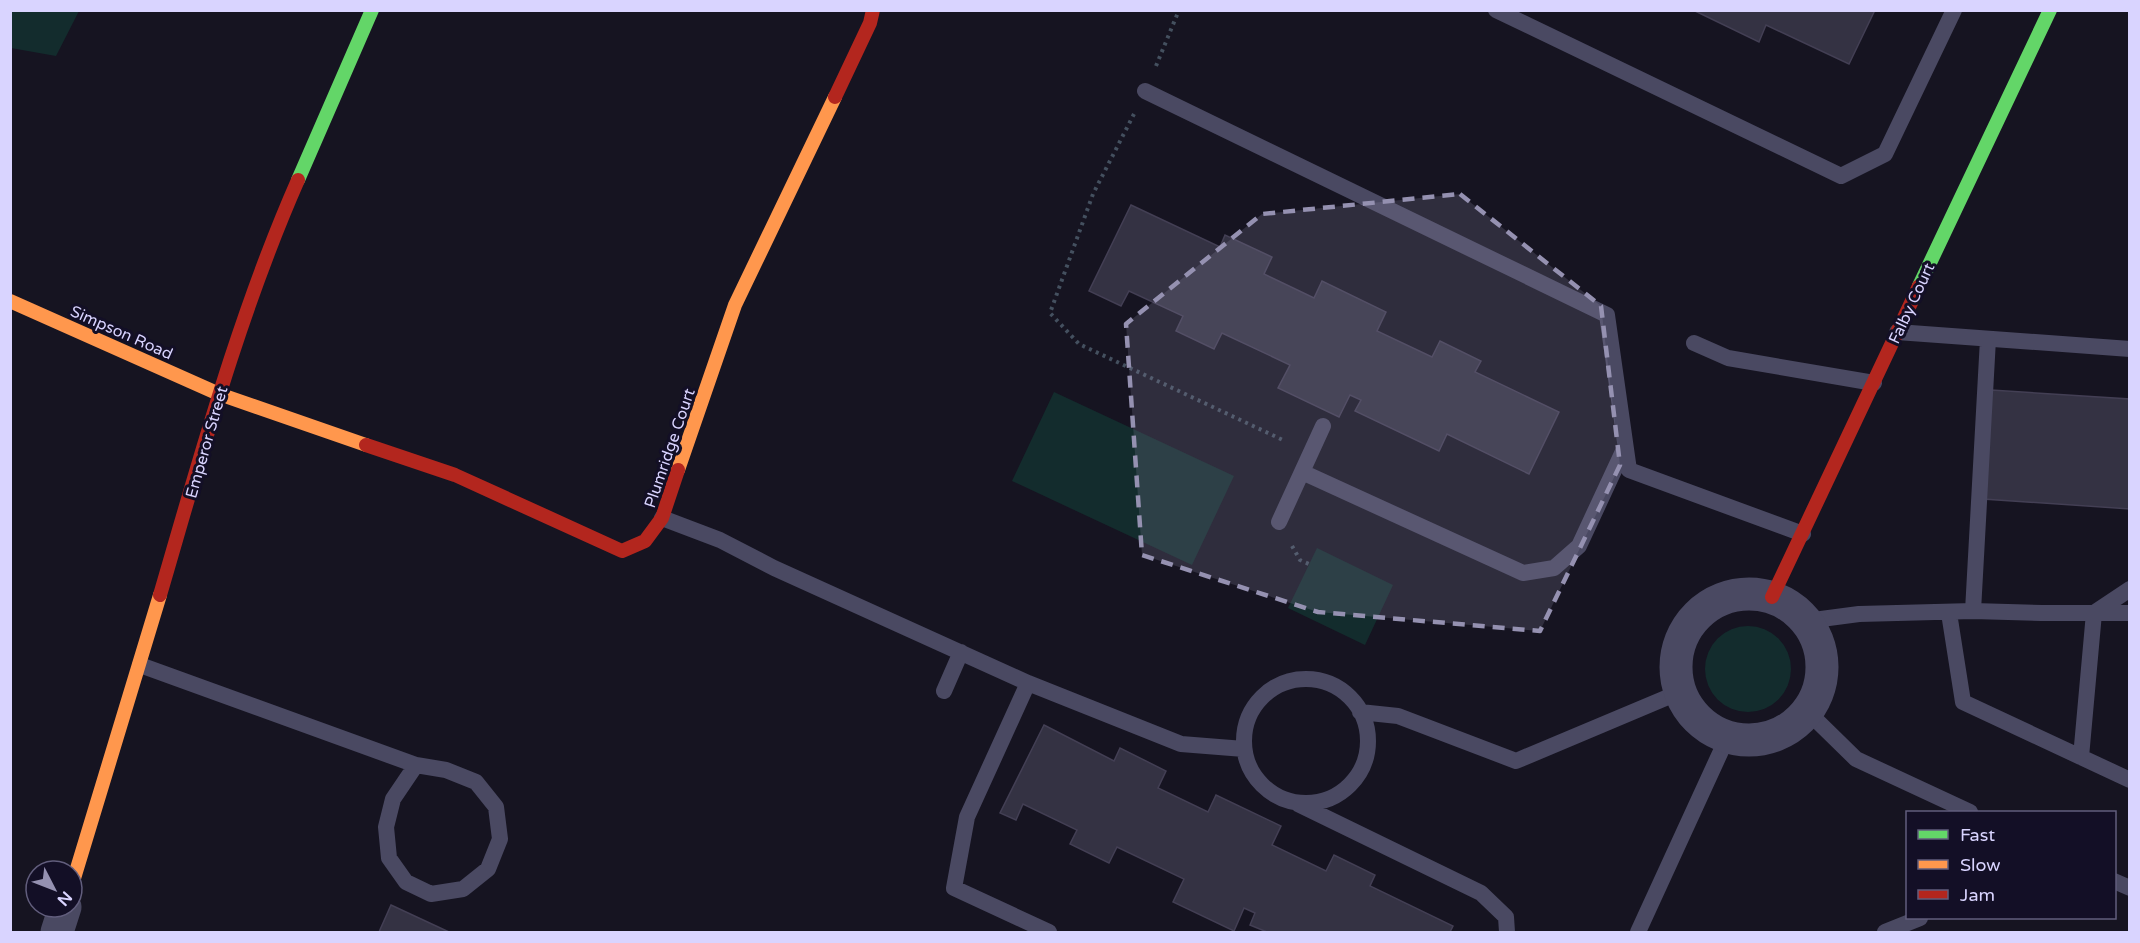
<svg xmlns="http://www.w3.org/2000/svg" width="2140" height="943" font-family="'Varela Round',sans-serif">
<style>
.green{fill:#132c2d}
.building{fill:#343243;stroke:#433f54;stroke-width:1.5}
.lines{fill:none;stroke-linecap:round;stroke-linejoin:round}
.path{stroke:#44505f;stroke-width:4;stroke-dasharray:3 4.5;stroke-linecap:butt}
.lane{stroke:#4a4962;stroke-width:16}
.street{stroke:#4a4962;stroke-width:33}
.fast{stroke:#63d668;stroke-width:14}
.slow{stroke:#ff974d;stroke-width:14}
.jam{stroke:#b3261e;stroke-width:14}
.marked{fill:#9591b1;fill-opacity:0.2;stroke:#9591b1;stroke-width:4.5;stroke-dasharray:12 8;stroke-linejoin:round}
.labels{text-anchor:middle;stroke-width:6;stroke-linejoin:round;paint-order:stroke}
.street-label{font-size:16px;fill:#d9d4ff;stroke:#130f26}
</style>
<rect width="100%" height="100%" fill="#161421"/>
<path class="green" d="M10,11L11,10L79,11L56,56L11,48Z
M1054,392L1234,476L1192,565L1012,481Z
M1317,548L1393,585L1365,645L1288,608Z
M1705 669a43 43 0 1 1 86 0a43 43 0 1 1-86 0Z"/>
<path class="building" d="M1693,10H1875L1849,64L1766,25L1759,42Z
M1131,205L1220,247L1225,235L1272,257L1264,274L1314,298L1322,281L1386,312L1377,331L1432,357L1440,341L1481,361L1475,372L1559,412L1529,474L1447,434L1439,451L1355,411L1361,400L1350,395L1339,417L1278,388L1290,365L1222,333L1214,349L1176,331L1183,316L1129,291L1121,306L1089,291Z
M1991,390L2130,399V509L1983,499Z
M1044,725L1114,761L1120,748L1166,771L1158,788L1208,812L1216,795L1281,826L1272,845L1326,871L1334,855L1375,875L1370,886L1453,926L1450,932H1267L1250,925L1255,913L1244,908L1234,931L1173,902L1184,879L1117,847L1109,863L1070,844L1077,830L1023,804L1016,820L1000,813Z
M391,905L449,932H379Z"/>
<g class="lines">
<path class="path" d="M1156,66L1179,10
M1134,114L1093,194L1050,313L1079,344L1285,441
M1292,546L1300,560L1309,564"/>
<path class="lane" d="M1496,10L1841,176L1885,154L1954,10
M1145,91L1607,315L1629,470L1803,534
M1897,332L2130,349
M1694,343L1728,358L1874,383
M1302,472L1523,573L1554,568L1579,546L1625,447
M662,518L720,540L774,568L1028,683L1181,744L1244,749
M1279,522L1323,426
M1973,611L1988,339
M1949,613L1963,702L2130,780
M2094,613L2130,589
M1806,621L1859,614L1973,611L2042,613H2130
M140,665L416,765L446,770L476,782L496,807L500,839L488,869L463,889L431,894L406,882L389,858L386,827L393,799L416,765
M1244 741a62 62 0 1 1 124 0a62 62 0 1 1-124 0Z
M1028,683L967,817L954,888L1049,932
M944,691L961,652
M1807,711L1856,759L1970,812
M1360,712L1398,716L1516,761L1680,692
M2081,757L2094,613
M1298,804L1481,893L1506,917L1507,932
M2114,881L2130,888
M1638,932L1727,738
M1885,932L1920,918"/>
<path class="street" d="M1676 667a73 73 0 1 1 146 0a73 73 0 1 1-146 0Z
M57,932L65,907"/>
<path class="fast" d="M298,180L372,10
M1919,286L2050,10"/>
<path class="slow" d="M10,301L219,394L366,445
M678,470L735,305L835,97
M72,885L160,595"/>
<path class="jam" d="M835,97L870,23L873,10
M366,445L455,475L622,551L645,541L662,518L678,470
M160,595C201,455 239,314 298,180
M1772,597L1919,286"/>
</g>
<path class="marked" d="M1460,194L1601,306L1620,465L1540,631L1318,612L1142,555L1126,324L1262,214Z"/>
<g class="labels">
<g class="street-label">
<text transform="translate(1911 303) rotate(-65)" y="6">Falby Court</text>
<text transform="translate(122 332) rotate(24)" y="6">Simpson Road</text>
<text transform="translate(206 442) rotate(-74)" y="6">Emperor Street</text>
<text transform="translate(669 448) rotate(-71)" y="6">Plumridge Court</text>
</g>
</g>
<rect width="2140" height="943" fill="none" stroke="#d9d4ff" stroke-width="24"/>
<rect x="1906" y="811" width="210" height="108" fill="#130f26" stroke="#625e7d" stroke-width="1.5"/>
<rect x="1918" y="830" width="30" height="9" fill="#63d668" stroke="#625e7d" stroke-width="1.5"/>
<text x="1960" y="841" font-size="18" fill="#d9d4ff">Fast</text>
<rect x="1918" y="860" width="30" height="9" fill="#ff974d" stroke="#625e7d" stroke-width="1.5"/>
<text x="1960" y="871" font-size="18" fill="#d9d4ff">Slow</text>
<rect x="1918" y="890" width="30" height="9" fill="#b3261e" stroke="#625e7d" stroke-width="1.5"/>
<text x="1960" y="901" font-size="18" fill="#d9d4ff">Jam</text>
<g transform="translate(54 889) rotate(132)"><circle r="28" fill="#130f26" stroke="#625e7d" stroke-width="1.5"/>
<path d="M0-4.5L10 22L0 15L-10 22Z" fill="#9591b1"/>
<text y="-9" font-size="16" font-weight="bold" text-anchor="middle" fill="#d9d4ff">N</text>
</g>
</svg>
